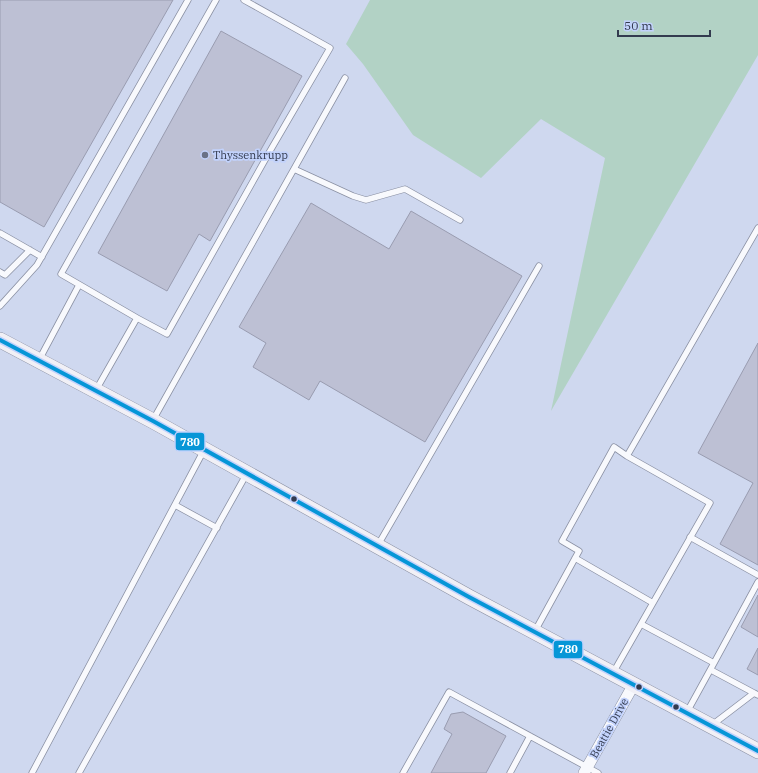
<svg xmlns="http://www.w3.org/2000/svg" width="758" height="773" font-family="'IBM Plex Serif',serif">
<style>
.green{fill:#b2d2c5}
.building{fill:#bdc0d4;stroke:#999cb0}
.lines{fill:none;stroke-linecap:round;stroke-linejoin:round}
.service-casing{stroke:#8a90a3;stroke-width:7}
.minor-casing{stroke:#8a90a3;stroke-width:12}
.secondary-casing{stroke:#8a90a3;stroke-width:16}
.service{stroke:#f8f9fd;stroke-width:5.5}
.minor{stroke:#f8f9fd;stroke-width:11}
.secondary{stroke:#f1f0f6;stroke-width:15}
.bus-1-casing{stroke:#c2d2fc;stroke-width:7}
.bus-1{stroke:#0696d7;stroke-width:4}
.poi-dot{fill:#6a7287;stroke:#c2d2fc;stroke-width:1.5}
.bus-dot{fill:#333b4f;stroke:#c2d2fc;stroke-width:1.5}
.labels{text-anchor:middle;stroke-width:3.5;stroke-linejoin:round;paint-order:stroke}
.poi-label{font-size:11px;fill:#333b4f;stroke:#c2d2fc;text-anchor:start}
.street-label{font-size:11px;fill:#333b4f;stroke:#c2d2fc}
.line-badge{stroke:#c2d2fc;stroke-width:1.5}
.badge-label{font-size:11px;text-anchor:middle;font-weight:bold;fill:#fff}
</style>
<rect width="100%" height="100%" fill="#cfd8ef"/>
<path class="green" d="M370,0H758V55L551,411L605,158L541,119L481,178L413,135L363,64L346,44Z"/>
<path class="building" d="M0,0H173L44,227L0,202Z
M221,31L302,76L210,241L199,234L167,291L98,253Z
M311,203L389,249L411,211L522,276L425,442L320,381L309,400L253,367L266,343L239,327Z
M758,343V565L720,544L753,483L698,453Z
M758,595V637L741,627Z
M758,648V675L747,669Z
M463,712L506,736L486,773H431L452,734L444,729L451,714Z"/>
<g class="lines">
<defs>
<path id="service" d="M294,169L353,196L366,200L405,189L460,220
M0,233L42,257
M0,272L5,275L30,250
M0,306L37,265L188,0
M137,318L61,274L216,0
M39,360L79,285
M96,390L137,318L167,334L270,151L330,48L244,0
M153,420L345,78
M175,505L217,528
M690,537L758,575
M378,545L539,266
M575,558L653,603
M641,624L714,663L687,712
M535,631L579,551L562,541L614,447L627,456
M714,663L758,582
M711,670L754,693
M613,673L710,503L627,456L758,228
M712,725L754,693L758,695
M32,773L204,450
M79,773L246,475
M403,773L449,692L598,773
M510,773L530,736"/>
<path id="minor" d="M584,773L634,684"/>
<path id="secondary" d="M0,340L153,421L469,597L758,751"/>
</defs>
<use href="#service" class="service-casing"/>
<use href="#minor" class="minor-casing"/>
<use href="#secondary" class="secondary-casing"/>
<use href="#service" class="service"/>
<use href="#minor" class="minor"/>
<use href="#secondary" class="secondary"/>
<defs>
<path id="bus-1" d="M0,340L153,421L469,597L758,751"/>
</defs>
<use href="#bus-1" class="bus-1-casing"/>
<use href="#bus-1" class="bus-1"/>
</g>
<circle class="poi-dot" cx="205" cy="155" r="4"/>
<g class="bus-dot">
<circle cx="294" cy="499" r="3.5"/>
<circle cx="639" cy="687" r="3.5"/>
<circle cx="676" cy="707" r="3.5"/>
</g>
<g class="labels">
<g class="poi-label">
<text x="213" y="159">Thyssenkrupp</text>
</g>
<g class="street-label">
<text transform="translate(609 728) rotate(-61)" y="4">Beattie Drive</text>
</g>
</g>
<g class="line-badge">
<rect x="175" y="432" width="30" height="19" rx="4" fill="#0696d7"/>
<rect x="553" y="640" width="30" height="19" rx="4" fill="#0696d7"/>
</g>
<g class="badge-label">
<text x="190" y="446">780</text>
<text x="568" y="653">780</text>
</g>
<path d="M618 30v6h92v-6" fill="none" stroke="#333b4f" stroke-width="2"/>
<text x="624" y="30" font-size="12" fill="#333b4f" stroke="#c2d2fc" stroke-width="3" paint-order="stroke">50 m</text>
</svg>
